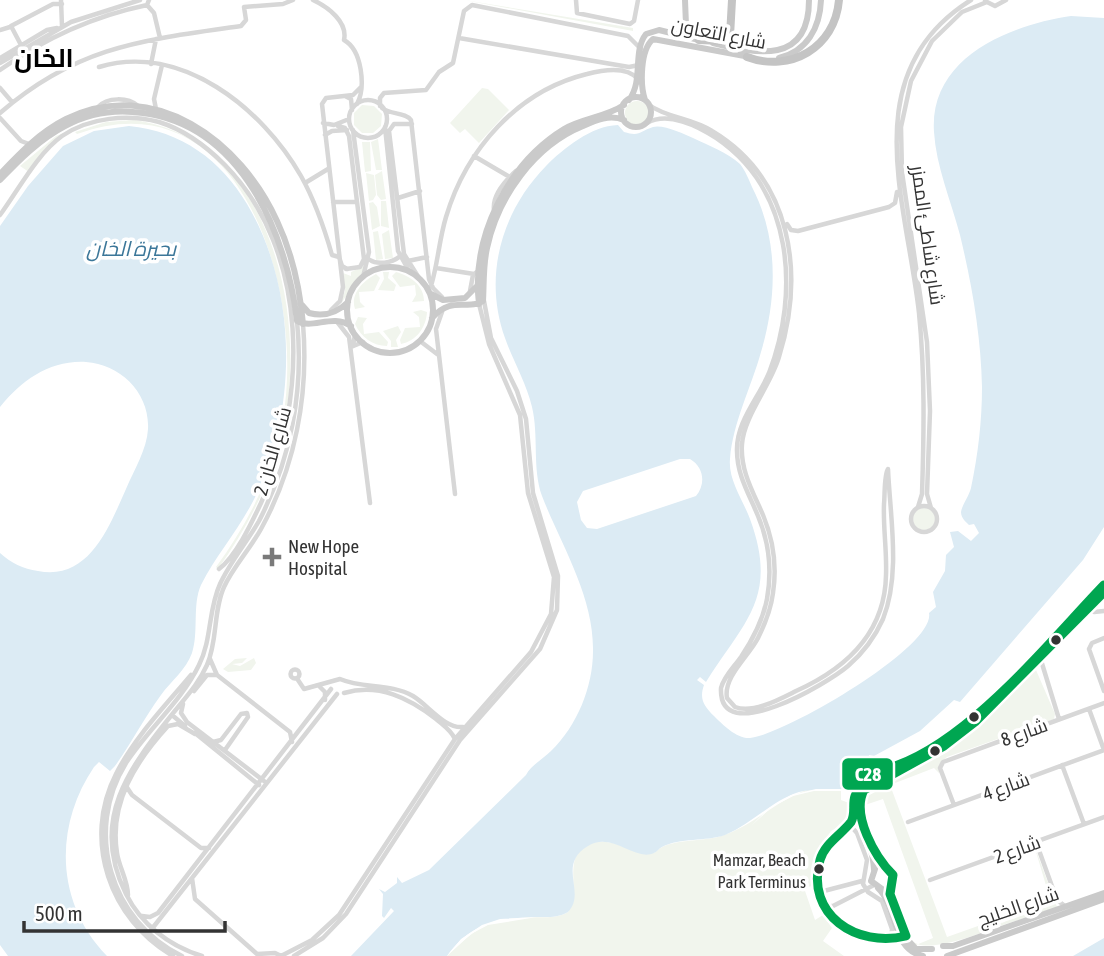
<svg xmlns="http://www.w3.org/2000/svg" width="1104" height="956" font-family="'Asap Condensed',Cairo,sans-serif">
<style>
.green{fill:#f1f5ed}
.water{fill:#dcebf4;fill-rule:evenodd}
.pier{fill:#fff}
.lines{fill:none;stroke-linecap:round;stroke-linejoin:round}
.minor{stroke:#d7d7d7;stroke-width:4.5}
.major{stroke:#cacaca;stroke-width:6}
.highway{stroke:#c4c4c4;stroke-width:8}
.bus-1-casing{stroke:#fff;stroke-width:14}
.bus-1{stroke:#00a651;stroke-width:9}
.poi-dot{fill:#7a7a7a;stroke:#fff;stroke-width:2.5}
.bus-dot{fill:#333;stroke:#fff;stroke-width:2.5}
.labels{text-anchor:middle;stroke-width:7;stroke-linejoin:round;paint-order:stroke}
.bus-label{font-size:17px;fill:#333;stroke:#fff;text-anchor:end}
.street-label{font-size:19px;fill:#333;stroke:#fff}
.poi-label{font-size:19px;fill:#333;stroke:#fff;text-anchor:start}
.water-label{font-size:21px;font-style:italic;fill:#3c7799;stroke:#fff}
.district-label{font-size:26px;font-weight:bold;fill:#000;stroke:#fff}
.line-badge{stroke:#fff;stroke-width:2.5}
.badge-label{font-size:19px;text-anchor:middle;font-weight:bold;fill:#fff}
</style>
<rect width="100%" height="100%" fill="#fff"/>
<path class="green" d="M464,0L633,28V31Z
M482,88L488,89L509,110L479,143L465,129L460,133L450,123Z
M625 113a12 12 0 1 1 24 0a12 12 0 1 1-24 0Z
M362,105L374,106L382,114L381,126L373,133H362L354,125V113Z
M104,117L60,136L29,172L20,166L56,136Z
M134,120C270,139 307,312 284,425C273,479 249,525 218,569L216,567C249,522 273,474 283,418C305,296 243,73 77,134L75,132L106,122Z
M378,139L382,170H376L371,142Z
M362,142H370L371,171L365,172Z
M382,171L386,199L381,200L377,195L375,175Z
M366,173L374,175L376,195L373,200L369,201Z
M381,201H386L389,228L381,226Z
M373,202L377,207L380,226L372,230L369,203Z
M389,230L393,258L385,259L382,234Z
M378,231L383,259L376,260L373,232Z
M364,266V270L340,305L345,291L343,273L351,276V272Z
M383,272H389L388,278L396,285L394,291L378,290L384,279Z
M396,272C410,276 424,285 424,301L412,302L416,295L415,285L400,287L392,276Z
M376,274L380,278L374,291L359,292L360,302L365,307L355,309C350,294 363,281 376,274Z
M421,310L427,312C426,328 416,341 401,344L400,340L405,328L420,327L419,317L413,312Z
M358,317L367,318L363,324L364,334L379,332L388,342L387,346C373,346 361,337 355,324Z
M398,326L401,332L396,340L398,347H391V341L383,331Z
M913 519a11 11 0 1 1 22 0a11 11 0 1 1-22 0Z
M247,658L242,663L232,664L240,666L254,658L256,663L251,670L228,672L223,669L235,659Z
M1036,670L1055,714L1054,719L947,757L940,763L939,773L934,768L890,785L947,937L978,926L980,922H984L987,931C969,937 920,956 910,938L916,945L933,938L883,799L865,805L867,813L863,810L862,800L867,791L939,754L985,718L1030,671Z
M807,790H841V800L849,803L852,811L849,821L831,831L816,854L812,886L804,888L815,920L823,915L832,928L823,941L844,956H447C475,929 488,918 530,917C543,917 557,919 568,912C584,895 554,838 606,842C620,843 639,851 654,853C670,837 700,843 721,836C753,826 775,801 807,790Z
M1034,845L1057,907L988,930L985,922L988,919L1050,899Z"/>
<path class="water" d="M1071,16L1104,18V527L1083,560L960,702L954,700L920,731L874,756L869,755L868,762L846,789C830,791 815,788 799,792C771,801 752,824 725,835C705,842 681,837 662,847C659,848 657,852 654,853C635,862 612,831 588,846C556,865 587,892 568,912C558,918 547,917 535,917C497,918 470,924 447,956H351L394,911L391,908L384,918L382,916L383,894L379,889L385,892L397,883V877L402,883L429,870L526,775C531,765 542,760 551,751C577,726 593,687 593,651C594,596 561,545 542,496C532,468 539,436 532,407C526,382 513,361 505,338C483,277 501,212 546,166C564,148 591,126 618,125L624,132C640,137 640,131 653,127C663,124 684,134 693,138C708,145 728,153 740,164C745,170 749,180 752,187C779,239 777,298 761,352C751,388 733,422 730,459C728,480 743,500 750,519C779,598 744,621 706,682L700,677L697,680L704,685C699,699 704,706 714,716C723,725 737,739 750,738C784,735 936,647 929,613L936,607L933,592L945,571L946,555L954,547L950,532L958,531L971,541L979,533L974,524L969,525C966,522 961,518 961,512C962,505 969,496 971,488C978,455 982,421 982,387C981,336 972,285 960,235C951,201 936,166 934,132C929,57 1010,25 1071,16ZM680,459H690C704,467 706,484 696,496L597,529L587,528L581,520L577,502L583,491Z
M129,126C181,131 221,160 247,204C299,291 298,417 251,505C236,533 215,557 201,585C192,605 199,632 192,653C186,670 171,681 161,695C144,718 131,744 115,766L110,771L99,762L94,767C54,826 55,903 107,956H8L0,945V553C11,563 23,569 38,571C89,581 109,527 126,489C134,470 147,449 148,429C150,393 120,364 86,362C50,360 22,380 0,407V226L28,186L63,146L94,131Z
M1104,938V956H1073Z"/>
<path class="pier" d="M868,762L848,791H814L793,796L772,807L751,826L769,808L791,795L816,789H846Z
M537,917L488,925L471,934L447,956L461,939L482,925L500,919Z"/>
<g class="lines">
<path class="minor" d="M61,0L62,26
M313,0C328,7 348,22 344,40C362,50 366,87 357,104
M576,0L577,13L630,24L634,21L638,0
M985,1L995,6L1006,0
M147,5L154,13L160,38
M0,30L10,27
M459,38L629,67L639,65
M21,45L11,26L53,4H62
M0,58L47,30L57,28
M0,63L71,22L140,0
M151,64L156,39
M99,67C181,42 263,109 301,176C315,201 324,227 332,255L339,257L342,266L347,269
M0,70C45,38 94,16 147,5L149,0
M0,88L12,102
M345,96L351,99L352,110
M349 119a19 19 0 1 1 38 0a19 19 0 1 1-38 0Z
M380,106V98L384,93L426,90L439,72L453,63L464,11L472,5L628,36L641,49
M98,107C107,97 128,97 138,106
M382,108C391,115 405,112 411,120L429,279L433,288L442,297
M156,109L154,99L162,65
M0,113C77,46 143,40 241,26L246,20L244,7L283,4L293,0
M0,118L21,141L29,144
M323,123L334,125L349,119
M647,123C668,111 698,126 716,138C793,190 800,292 769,373C758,399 736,422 737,451C737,475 749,494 758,516C769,542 772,571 767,599C763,620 753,639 741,657C734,667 724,676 721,688C718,749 828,683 848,666C863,653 875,637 883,619C901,574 890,516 888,469C884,475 885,494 884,504C883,528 887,551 886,575C885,633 845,669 796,691C780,699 753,714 735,707L727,698C723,677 749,656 758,638C765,624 771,609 773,593C777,567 773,539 763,515C753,492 740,470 742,444C744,416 771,385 779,357C805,273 792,179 712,131C692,118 667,118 649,105
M412,124H394L389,131L404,254L419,278
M338,126L345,128L349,136L364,259L360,267L346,269
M385,127L398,251L409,271
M353,130L369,252L363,277
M325,135L332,131L347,130
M474,156L508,176
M305,183L328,169
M398,198L420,191
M333,202H357
M494,210C492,195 505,181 516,171
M0,215C19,189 37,154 62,136C90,117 128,114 159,122C185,130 206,146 225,165C310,252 308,399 261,503C251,524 236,556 219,569
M787,224L791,230L798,231L889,207L895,203L897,192
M370,260C377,265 392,263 399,257
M408,261L427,257
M436,268L474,274
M431,286C438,263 439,240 446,217C466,150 517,91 587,74C602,70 626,65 638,79
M470,291L473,275L478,271
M331,310L340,301L343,287L322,104L326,98L353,95L361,87
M442,312L436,329L455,494
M338,323L349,337L370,503
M420,341L437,354
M353,346L355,334
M351,347L363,342
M911 519a13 13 0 1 1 26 0a13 13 0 1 1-26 0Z
M918,507L922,494C924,433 925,373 919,313C907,203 854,73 971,0
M931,508L927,494L930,411L927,342L902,172L901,127L911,81L932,41L962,12L987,2
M1093,604L1094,612L1104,611
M1104,638L1092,643L1089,649L1104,691
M1040,657L1059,719
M210,659L217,675L290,732L292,742
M290.5 674a4.5 4.5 0 1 1 9 0a4.5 4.5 0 1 1-9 0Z
M298,680L304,689L340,679C363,689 390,683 413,696C428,705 445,729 463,727
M320,687L325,692V700
M194,691L207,675H216
M344,693C379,683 409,698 436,719C443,725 451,730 455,739
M183,704L181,713L187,722L264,781
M1089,709L1104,750
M172,715L185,726
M195,733L259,785
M213,742L221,740L241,714L247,713L248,717L225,750
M1062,765L1084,824
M126,786L132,795L201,848H209
M954,805L940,768L943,762L1104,703
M855,815C846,833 826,839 820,861C808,909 854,952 901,938
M908,822L1104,750
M849,824L857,833L867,860L863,884L868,892L882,901L892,929L891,940
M1036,842L1057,900L1065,906
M192,878L195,899L257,954L275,953L281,956
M930,880L1104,817
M820,892L862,881
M128,895C128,881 119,867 117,853C109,803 136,761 168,726L178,724L195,734
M826,906H833L874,885
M142,916L150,917L158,913L331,689
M151,930L337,694
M173,956C110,920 82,840 116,774C134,738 165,706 191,675
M182,956C110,921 84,831 126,763C148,729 181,702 199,665C212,639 208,610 220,584C230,562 247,542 259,521C291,459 304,390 297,321
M202,956C169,946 141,924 126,894C89,820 129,768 174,712C186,697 199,683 207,665C218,640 213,611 224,587C233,567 250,549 261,529C295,467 309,395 303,324
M281,956L312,940L339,915L455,739L531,652L551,614L554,577L528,493L520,415L489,344L479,304
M294,956L323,938L346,914L460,740L540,649L557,610L558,576L533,493L526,419L517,391L491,338L484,301"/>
<path class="major" d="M685,0L686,25L693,38
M713,43C757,54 809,65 809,0
M779,58C807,51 820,28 821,0
M621 112a15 15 0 1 1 30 0a15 15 0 1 1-30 0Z
M629,100C644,80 632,52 646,34L659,30L703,41
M645,100C640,85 640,50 653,39L750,57
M0,174C20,153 40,132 66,119C154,76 241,141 277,221C292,253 300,289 303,324
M0,180C19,160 40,139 65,126C89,113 117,109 143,113C242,126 287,235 297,321C313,330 332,313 351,326
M347 310a43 43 0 1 1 86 0a43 43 0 1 1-86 0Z
M431,294L443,300L465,298L476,287
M479,304C471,238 507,164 564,129C583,118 606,117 624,105
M302,305L309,313C324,317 337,313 348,302
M432,318C452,295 468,311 483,301C484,284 483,266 487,248C498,197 534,146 583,126C596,120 610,114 624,120
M984,710L1042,647L1089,603
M875,869L871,881L882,889
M874,870C872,822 834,824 871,771L896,767
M878,888C898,907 891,949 923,956
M943,946H953L1104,893
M932,949H916L907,939L890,894L893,875L880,863L875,852L859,808L862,793L869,786L878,785L892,773L944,746L975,722L1104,592
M947,956L1104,899"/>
<path class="highway" d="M699,40L722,41L730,36L732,0
M747,57C790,73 835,48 839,0"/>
<defs>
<path id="bus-1" d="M1104,585C1047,644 953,763 869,772C865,779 858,788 855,796C852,804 856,814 851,822C841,835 825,843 820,860C805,915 857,948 906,936L890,894L893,875C875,857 851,815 864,790L944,746L975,722L1104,592"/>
</defs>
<use href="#bus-1" class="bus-1-casing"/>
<use href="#bus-1" class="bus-1"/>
</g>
<path class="poi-dot" d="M268.5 546.5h7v7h7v7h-7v7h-7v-7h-7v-7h7z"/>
<g class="bus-dot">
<circle cx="1056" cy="640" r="6"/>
<circle cx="974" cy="717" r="6"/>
<circle cx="935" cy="751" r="6"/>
<circle cx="819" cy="869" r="6"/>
</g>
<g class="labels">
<g class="bus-label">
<text x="806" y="866">Mamzar, Beach<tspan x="806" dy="22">Park Terminus</tspan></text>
</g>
<g class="street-label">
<text transform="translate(719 33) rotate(11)" y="7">شارع التعاون</text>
<text transform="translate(928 235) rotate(82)" y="7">شارع شاطئ الممزر</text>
<text transform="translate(272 451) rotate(-74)" y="7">شارع الخان 2</text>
<text transform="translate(1024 732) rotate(-20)" y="7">شارع 8</text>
<text transform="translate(1006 786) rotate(-20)" y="7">شارع 4</text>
<text transform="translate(1017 849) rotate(-20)" y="7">شارع 2</text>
<text transform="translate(1018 906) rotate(-19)" y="7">شارع الخليج</text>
</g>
<g class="poi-label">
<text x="288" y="553">New Hope<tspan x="288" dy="22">Hospital</tspan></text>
</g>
<g class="water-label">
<text x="131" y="256">بحيرة الخان</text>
</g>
<g class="district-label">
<text x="44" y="67">الخان</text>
</g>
</g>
<rect class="line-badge" x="841" y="757" width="53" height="34" rx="7" fill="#00a651"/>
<g class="badge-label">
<text x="868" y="781">C28</text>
</g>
<path d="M24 921v10h201v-10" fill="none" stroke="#333333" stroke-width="3.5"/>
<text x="35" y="921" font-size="21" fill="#333333" stroke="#ffffff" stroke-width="5" paint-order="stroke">500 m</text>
</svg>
